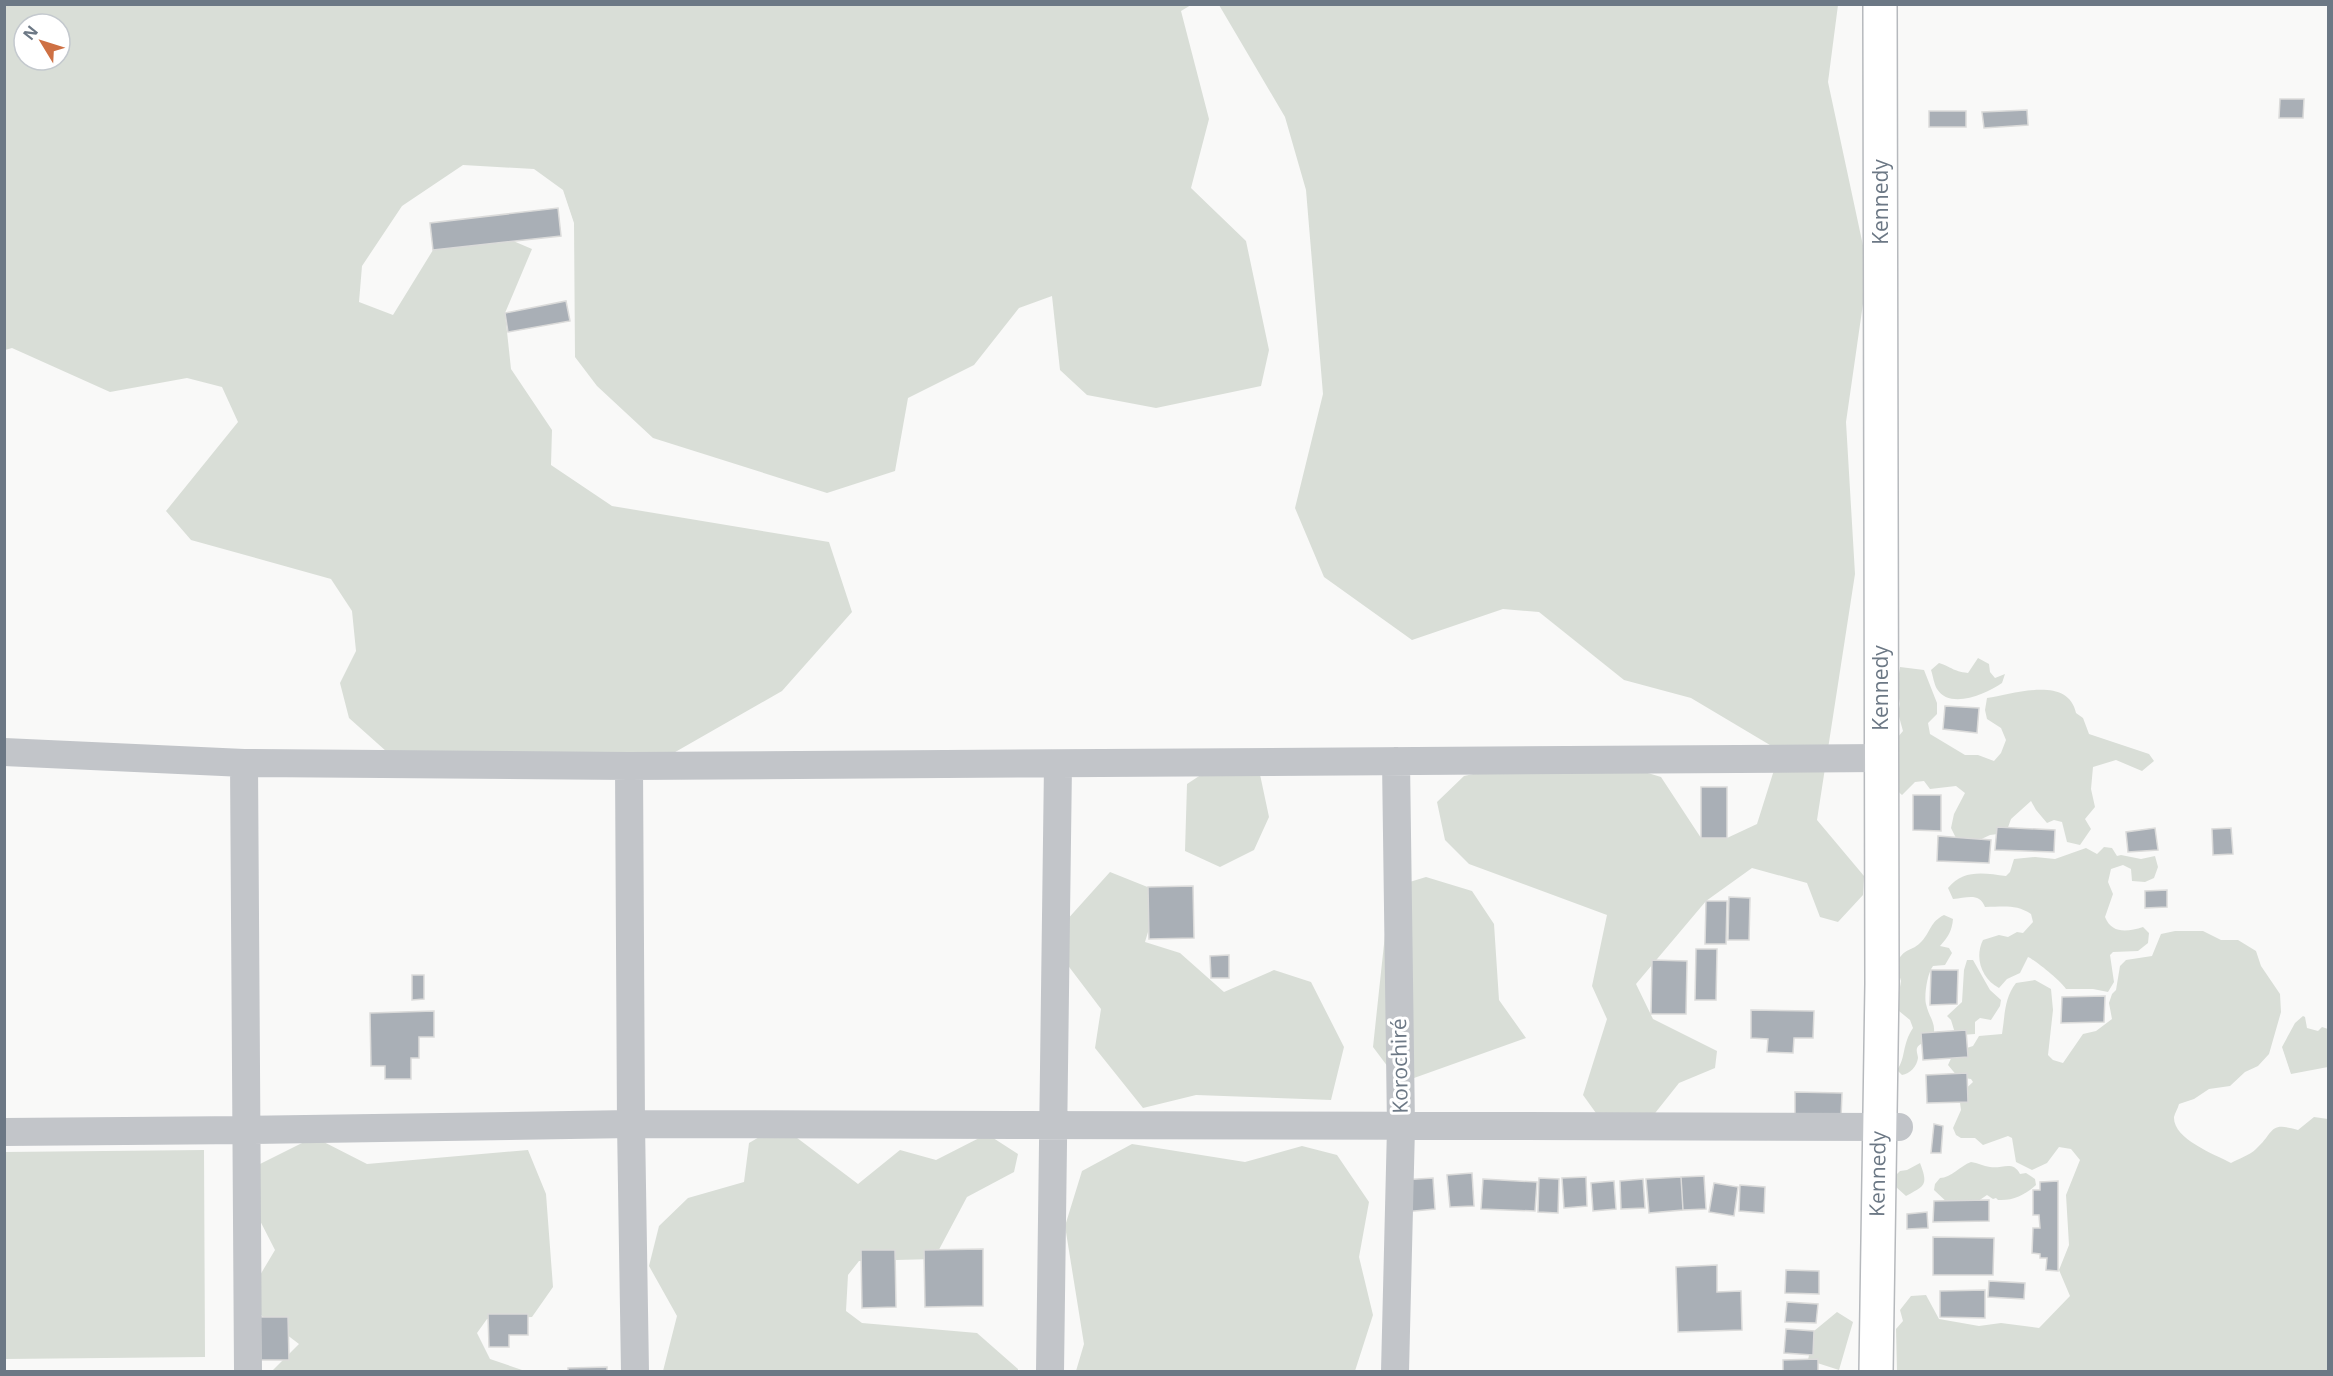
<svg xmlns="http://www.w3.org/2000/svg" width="2333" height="1376" font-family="'Open Sans',sans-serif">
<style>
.green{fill:#d9ded7;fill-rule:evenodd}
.building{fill:#a9afb6;stroke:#dbdbda;stroke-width:1.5}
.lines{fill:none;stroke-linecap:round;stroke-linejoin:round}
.major-casing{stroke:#b6b9bd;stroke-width:36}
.minor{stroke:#c2c5c9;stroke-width:28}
.major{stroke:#fff;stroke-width:33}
.labels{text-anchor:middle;stroke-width:6;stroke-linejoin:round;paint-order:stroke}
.street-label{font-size:21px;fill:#6c7885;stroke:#fff}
</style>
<rect width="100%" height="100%" fill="#f9f9f8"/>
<path class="green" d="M4,5H1191L1181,11L1209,119L1191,188L1246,241L1269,350L1261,386L1156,408L1087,395L1060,370L1052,296L1019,308L974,365L908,398L895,471L827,493L653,438L597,386L575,357L574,223L563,190L534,169L463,165L402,206L362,266L359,302L393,315L433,250L499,235L532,249L505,313L511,369L552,430L551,465L612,506L829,542L852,612L782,691L663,759L405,768L349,718L340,683L356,651L352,611L331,579L191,540L166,511L238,422L222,387L187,378L110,392L12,348L5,350ZM24,24H60V60H24Z
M1219,5H1838L1828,82L1868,269L1846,422L1855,574L1817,820L1864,876L1863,895L1838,922L1820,917L1807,883L1752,868L1706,901L1636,984L1653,1019L1717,1051L1715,1068L1679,1083L1644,1127H1606L1583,1095L1607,1019L1592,986L1607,915L1469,864L1445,840L1437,802L1464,776L1501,768L1625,766L1661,777L1701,838H1727L1757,824L1780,751L1691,698L1624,680L1539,612L1503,609L1412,640L1324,577L1295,508L1323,394L1306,190L1285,117Z
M1978,658L1989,664L1990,672L1995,678L2005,674L2002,683C1986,694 1950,710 1937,689C1934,684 1933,676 1931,670L1939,663C1952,667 1952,671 1968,673Z
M1900,667L1924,670L1937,703V714L1928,723L1930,734L1965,755H1978L1994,761L2001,753L2006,740L2001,728L1987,719L1985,710L1987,698C2014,694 2068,675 2076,713L2083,718L2089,734L2149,754L2154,761L2142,771L2116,760L2093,767L2091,789L2095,807L2085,819L2091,829L2080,845L2067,842L2062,822L2054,820L2047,823L2036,810L2031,801L2011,819L2006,833L1990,835L1973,843L1957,840L1951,828L1954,814L1965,793L1956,786L1930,789L1924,781L1915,782L1902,795L1893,787L1892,744L1903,731L1898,713L1900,704L1897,687Z
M1219,763L1258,765L1269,817L1254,850L1220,867L1185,851L1187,784Z
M2104,847L2112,848L2117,856L2121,855L2141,859L2155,856L2158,867L2154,878L2145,882L2132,881L2131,869L2123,865L2111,869L2108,882L2113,894L2105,917C2112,934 2127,932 2143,927L2149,933L2148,943L2138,951L2113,952L2110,955L2114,982L2108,992L2093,989H2066C2061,981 2035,960 2028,957L2020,973L2007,979L1999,988C1982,979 1974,958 1983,940L1999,935L2008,937L2017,932L2023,933L2033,922L2031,914C2016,904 2003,907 1985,907C1979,892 1967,898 1953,899L1948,888C1963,869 1984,873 2006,876L2010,872L2014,859L2035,857L2055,859L2086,848L2097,854Z
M1110,872L1160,892L1145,942L1180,953L1224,992L1274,970L1311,982L1344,1047L1331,1100L1196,1095L1143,1108L1095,1048L1101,1009L1057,951L1056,932Z
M1426,877L1472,891L1494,924L1499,1000L1526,1038L1400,1083L1373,1047L1390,888Z
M1944,915L1953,919C1952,931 1948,937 1940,946L1949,948L1952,953L1945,965L1933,966C1927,974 1924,996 1926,1004C1929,1018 1937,1023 1933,1037C1929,1041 1919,1043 1917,1048C1916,1052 1918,1055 1918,1058C1917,1066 1910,1074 1902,1075L1897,1070C1906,1058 1902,1044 1913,1028L1910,1020L1899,1011L1897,1005L1901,981L1896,964C1905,946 1911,953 1922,941C1931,931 1930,922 1944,915Z
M2175,931H2203L2221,940H2238L2256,951L2261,966L2280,994L2281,1012L2269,1054L2258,1066L2245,1072L2230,1086L2209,1089L2194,1099L2179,1104C2178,1108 2175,1113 2174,1117C2173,1139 2214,1154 2231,1163C2238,1159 2250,1155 2256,1149C2275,1132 2268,1121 2298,1130L2314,1117L2328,1119V1371H1897L1896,1329L1903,1321L1900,1310L1911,1296L1926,1295L1939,1319L1979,1326L2001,1323L2039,1328L2070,1296L2059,1270L2069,1245L2066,1195L2080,1160L2071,1149L2059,1147L2047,1163L2032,1170L2016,1162L2012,1138L2008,1136L1983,1145L1975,1138H1961L1956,1135L1953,1128L1961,1110L1959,1095L1973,1082L1971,1079L1958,1077L1948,1065L1954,1052L1973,1046L1979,1036L2002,1034C2005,1016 2004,998 2016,983L2035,980L2051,989L2053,1010L2048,1055L2053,1060L2063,1063L2083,1034L2096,1031L2112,1019L2109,1003L2112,994L2116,990L2120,966L2126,960L2152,956L2161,934Z
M1967,960H1973L1990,990L2001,1000L2000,1006L1991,1020L1980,1018L1975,1022V1034L1961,1035L1955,1033L1951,1020L1947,1016L1962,1002L1964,970Z
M2303,1016L2305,1017L2307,1028L2318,1031L2322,1027L2328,1029V1067L2291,1074L2282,1047L2295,1023Z
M780,1125L858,1184L900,1150L936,1160L987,1134L1018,1154L1014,1172L967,1197L934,1259L859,1261L848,1275L846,1311L862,1323L977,1333L1018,1369V1371H663L677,1316L649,1266L659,1226L688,1198L744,1182L749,1143Z
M314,1137L367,1164L528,1150L546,1194L553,1287L532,1317L487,1319L477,1333L490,1359L525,1371H272L299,1344L244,1302L275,1250L253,1207L254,1167Z
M1132,1144L1245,1162L1302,1146L1337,1155L1369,1202L1359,1257L1373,1315L1355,1371H1076L1084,1344L1065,1226L1082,1171Z
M204,1150L205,1357L5,1359V1152Z
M1971,1162C1978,1163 1983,1166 1990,1167C2002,1169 2013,1160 2020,1174L2026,1173L2035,1179L2036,1185C2025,1195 2013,1201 1998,1200L1996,1198L1993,1199L1987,1195L1968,1208L1950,1205L1934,1190L1935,1184L1940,1178C1951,1178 1960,1166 1971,1162Z
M1920,1163C1929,1186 1924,1186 1906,1196L1896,1187L1895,1176L1900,1171L1907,1170Z
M1837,1312L1853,1322L1839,1370L1808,1360L1814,1331Z"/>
<path class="building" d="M2280,99H2304L2303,118H2279Z
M2027,110L2028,125L1984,128L1982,112Z
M1929,111H1966V127H1929Z
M558,208L561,236L433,250L430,223Z
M566,301L570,321L508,332L505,313Z
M1945,706L1979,708L1977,733L1943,729Z
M1701,787H1727V838H1701Z
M1913,795H1941V831L1913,830Z
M1997,827L2055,830L2054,852L1995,850Z
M2155,828L2158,850L2128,852L2126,832Z
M2231,828L2233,854L2213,855L2212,829Z
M1938,836L1991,840L1989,863L1937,861Z
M1193,886L1194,938L1149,939L1148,887Z
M2167,890V907L2145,908V891Z
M1729,897L1750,898L1749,940H1728Z
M1706,901H1727L1726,944H1705Z
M1696,949H1717L1716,1000H1695Z
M1229,955V978H1211L1210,956Z
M1652,960L1687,961L1686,1014H1651Z
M1931,970H1958L1957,1004L1930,1005Z
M412,975H424V999L412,1000Z
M2105,996L2104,1022L2061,1023L2062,997Z
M1751,1010L1814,1011L1813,1038H1794L1793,1053L1767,1052L1768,1039L1751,1038Z
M434,1011V1037H419V1058H411V1079H385V1066H371L370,1013Z
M1966,1030L1968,1057L1923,1060L1921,1033Z
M1967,1073L1968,1102L1927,1103L1926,1075Z
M1795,1092L1842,1093L1841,1118L1795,1117Z
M1934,1124L1943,1126L1941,1153H1931Z
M1472,1173L1474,1206L1450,1207L1447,1175Z
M1704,1176L1706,1209L1683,1210L1681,1177Z
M1586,1177L1587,1206L1564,1208L1562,1178Z
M1681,1177L1683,1210L1649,1213L1646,1179Z
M1433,1178L1435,1209L1404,1212L1402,1180Z
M1539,1178L1559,1179L1558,1213L1538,1212Z
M1483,1179L1537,1182L1535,1211L1481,1209Z
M1643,1179L1645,1208L1621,1209L1620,1181Z
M1614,1181L1616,1209L1593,1211L1591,1183Z
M2058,1181V1271L2046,1270L2047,1258H2040V1254L2032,1253L2033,1228H2040L2039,1215H2033V1190H2040V1182Z
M1714,1183L1738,1187L1734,1216L1709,1212Z
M1740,1185L1765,1187L1764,1213L1739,1211Z
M1989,1200V1221L1933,1222L1934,1201Z
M1927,1212L1928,1228L1907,1229V1214Z
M1933,1237L1994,1238L1993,1275H1933Z
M983,1249V1306L925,1307L924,1250Z
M861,1250H895L896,1307L862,1308Z
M1717,1265V1292L1741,1291L1742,1330L1678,1332L1676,1267Z
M1786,1270L1819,1271V1294L1785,1293Z
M1989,1281L2025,1283L2024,1299L1988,1297Z
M1985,1290V1318L1940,1317V1291Z
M1787,1302L1818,1304L1816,1323L1785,1322Z
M488,1314H528V1335H509V1347H489Z
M260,1317H288L289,1360H261Z
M1786,1329L1814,1331L1813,1355L1784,1353Z
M1818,1359V1372H1783V1360Z
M607,1367V1372H568V1368Z"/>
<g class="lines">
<defs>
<path id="major" d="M1876,1372L1882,984L1880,4"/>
</defs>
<use href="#major" class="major-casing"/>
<path class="minor" d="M4,752L244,763L629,766L1881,758
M244,763L248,1372
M629,766L631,1124L635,1372
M4,1132L246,1130L631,1124L1899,1127
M1050,1372L1058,764
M1395,1372L1401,1127L1396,761"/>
<use href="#major" class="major"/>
</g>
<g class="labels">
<g class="street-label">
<text transform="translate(1881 202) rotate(-90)" y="7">Kennedy</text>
<text transform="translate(1881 688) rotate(-90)" y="7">Kennedy</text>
<text transform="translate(1400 1066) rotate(-91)" y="7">Korochiré</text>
<text transform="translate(1878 1174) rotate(-89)" y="7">Kennedy</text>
</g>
</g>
<rect width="2333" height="1376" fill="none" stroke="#6c7885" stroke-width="12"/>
<g transform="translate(42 42) rotate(308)"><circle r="28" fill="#ffffff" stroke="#c4c9ce" stroke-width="1.5"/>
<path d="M0-4.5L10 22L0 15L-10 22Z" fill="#ce7043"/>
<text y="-9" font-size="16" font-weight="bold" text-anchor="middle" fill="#6c7885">N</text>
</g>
</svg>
